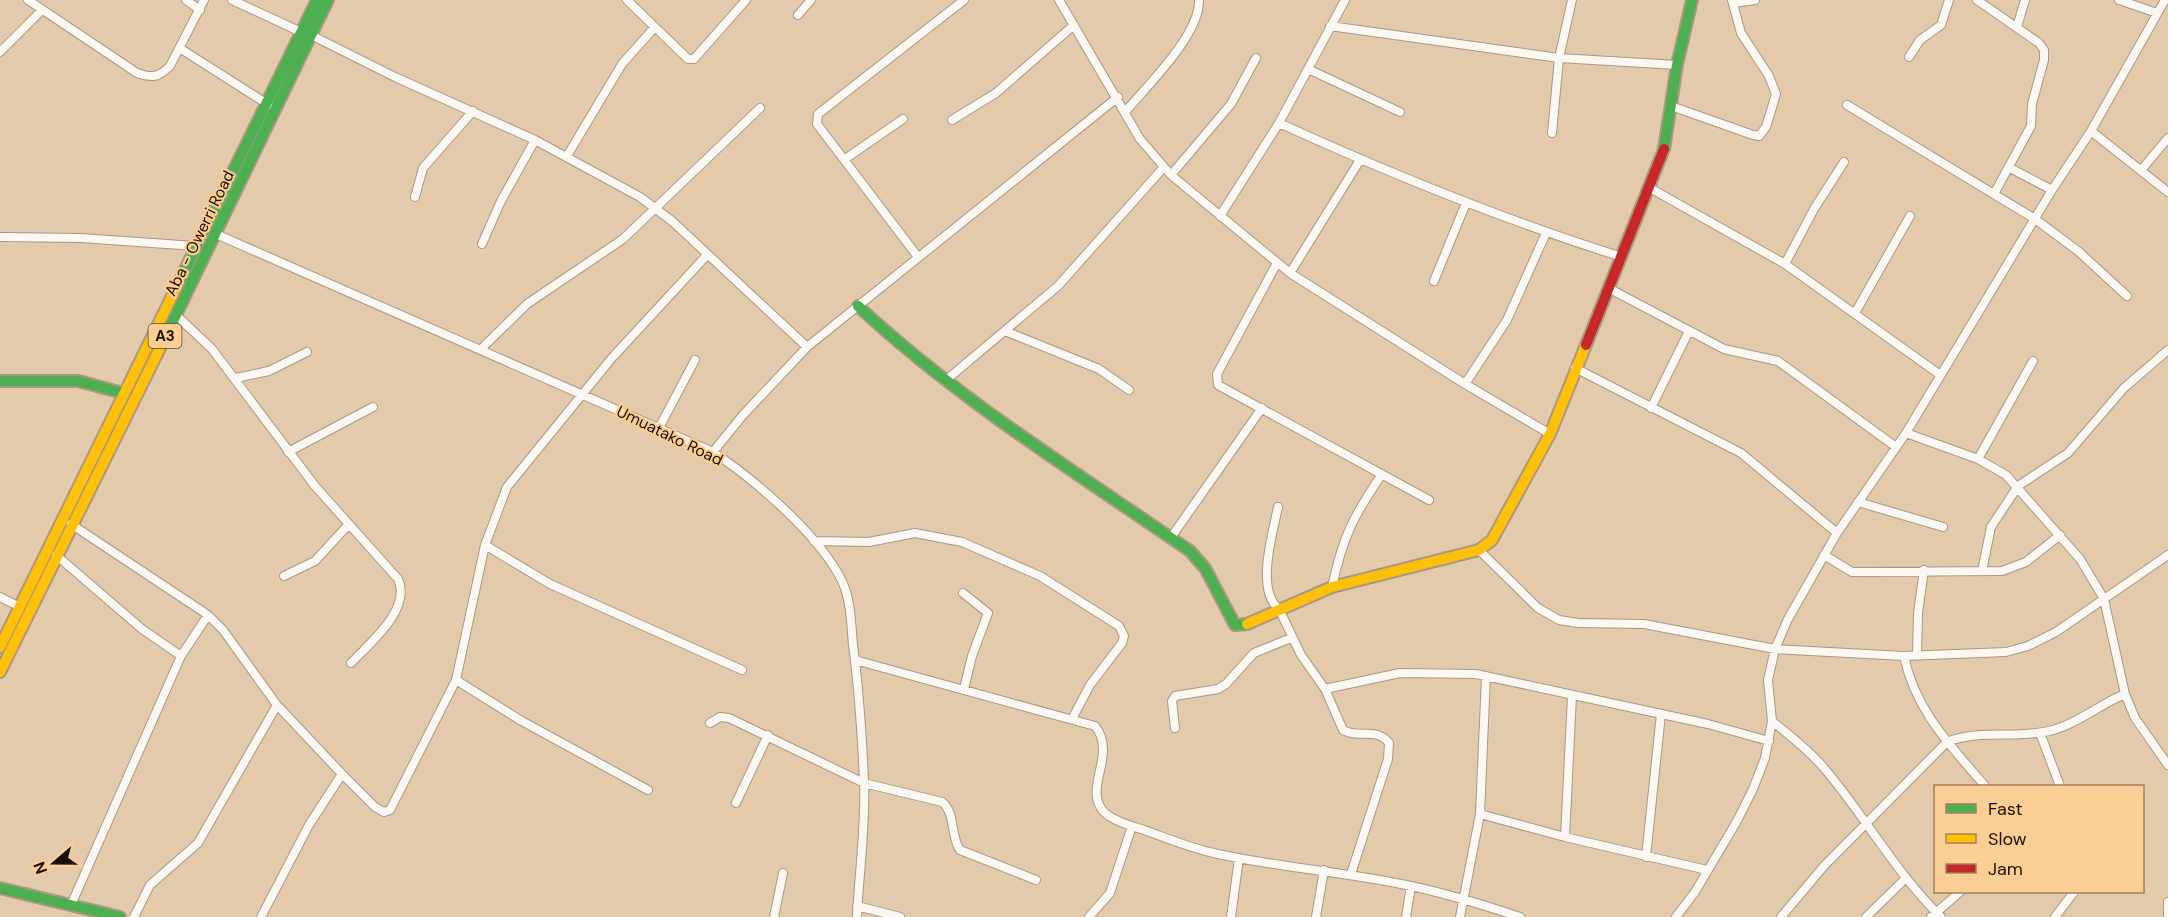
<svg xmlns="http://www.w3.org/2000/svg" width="2168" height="917" font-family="'DM Sans',sans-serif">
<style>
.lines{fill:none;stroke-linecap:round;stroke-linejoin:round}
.street-casing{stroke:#ab9880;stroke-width:10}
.fast-casing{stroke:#ab9880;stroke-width:14}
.slow-casing{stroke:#ab9880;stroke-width:14}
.jam-casing{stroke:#ab9880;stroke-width:14}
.street{stroke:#fbf7f2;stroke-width:8}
.fast{stroke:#4caf50;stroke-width:10}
.slow{stroke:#ffc107;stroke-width:10}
.jam{stroke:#c62828;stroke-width:10}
.labels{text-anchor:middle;stroke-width:4.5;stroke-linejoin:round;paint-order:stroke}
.shield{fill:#face94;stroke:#60482c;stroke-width:1.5}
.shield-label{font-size:15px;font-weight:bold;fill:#1e0e00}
.street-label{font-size:16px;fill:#1e0e00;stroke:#face94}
</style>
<rect width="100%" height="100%" fill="#e3caab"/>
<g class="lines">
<defs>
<path id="street" d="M28,0L137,73C152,78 158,78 170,66L204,0
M186,0L200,10
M232,0L301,32
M627,0L688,59H694L746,0
M1059,0L1140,139L1171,175L1290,273L1465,384L1550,434
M1977,0L2039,43L2044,50V60L2032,104L2031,126L1994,194
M2119,0L2157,13
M1734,3L1755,0
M798,15L811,0
M1330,26L1559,58L1677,65
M2017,27L2025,0
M311,35L395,77L535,140L640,197L672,221L807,347
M181,49L269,105
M0,52L42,10
M1909,57L1920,40L1941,25L1949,0
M1308,69L1400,112
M1847,105L2035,219L2078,251L2127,296
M1671,106L1753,135L1759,136L1766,127L1776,94L1769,76L1741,33L1732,0
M1125,112C1147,86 1200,35 1199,0
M952,120L996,93L1074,25
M1279,123C1391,174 1504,220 1622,257
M2091,131L2168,192
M1552,133L1559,58L1572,0
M567,156L622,64L654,28
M845,159L903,119
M2010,168L2052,190
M2142,169L2168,138
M1171,175L1231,104L1256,58
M1650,188L1785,264L1939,374
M415,197L423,168L473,111
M1220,216L1279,123L1345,0
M216,234L713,452C755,480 818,534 841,579C851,598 851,624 853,645C859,690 862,736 864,781C866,826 859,872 857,917
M0,237L81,238L195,246
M482,244L501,201L535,140
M918,257L817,124L818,114L964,0
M1277,263L1217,374L1218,385L1429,500
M1785,264L1814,209L1844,162
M1290,273L1360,160
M1434,281L1466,203
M1610,289L1724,349L1778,361L1896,447
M1855,313L1910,216
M176,315L212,349L315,486L398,579C412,609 370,643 351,663
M1005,331L1099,369L1129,390
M481,349L527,304L623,239L760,108
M1575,368L1741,453L1837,533
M236,378L269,371L307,352
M945,381L1058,286L1164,167
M1465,384L1507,320L1546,233
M1651,408L1689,331
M660,426L695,360
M1906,433L1978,459L2006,475L2080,559L2104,599L2125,694L2135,718L2168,765
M288,452L373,407
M713,452L743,415L807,347L1118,97
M1978,459L2033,361
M1858,502L1943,527
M1278,507C1273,533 1255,590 1279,609L1301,655L1325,689L1343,730C1358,739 1377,727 1389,743L1388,759L1351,874
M71,524L208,615L223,630L277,705L342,774L375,807L384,812L390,810L456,680L485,545L507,487L611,359L707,255
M1172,536L1262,408
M814,541L869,542L915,533L962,542L1040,576L1119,626L1124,636L1122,643L1090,685L1072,719
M485,545L550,584L742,670
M1479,550L1538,608L1559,620L1578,623L1644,624L1775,649L1904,656L2006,652L2028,646L2056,632L2168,555
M56,555L142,629L181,656
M1824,555L1852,572L2002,571L2026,562L2060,535
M1982,571L1991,527L2018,486L2068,453L2124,388L2168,350
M284,576L315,561L349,524
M1332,587C1343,536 1353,517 1382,474
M963,593L988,613L972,656L964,689
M0,597L20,607
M1904,656C1915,710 1950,745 1985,786
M1917,656L1918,613L1924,570
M855,660L1095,726C1118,754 1082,789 1104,812C1113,821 1132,826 1144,830C1169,839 1193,849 1218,854C1282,868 1347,872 1411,886C1448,894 1484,905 1520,917
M456,680L520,720L648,790
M1325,689L1400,673L1476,674L1708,724L1769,741
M1772,721C1790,736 1809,750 1824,768C1865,816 1895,872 1941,917
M710,723L720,717L729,718L864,783L942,802C956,813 950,836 960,850L1036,880
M1175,728L1172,701L1175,696L1218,689L1226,684L1254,653L1291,638
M2040,733L2060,786
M736,803L768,735
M1480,814L1565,837L1707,870
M1565,837L1572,696
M1646,857L1661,714
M2168,902V914
M71,905L181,656L208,615
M857,906L900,917
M134,917L150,885L198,843L277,705
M261,917L309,825L342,774
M774,917L783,873
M1089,917L1110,893L1132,826
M1231,917L1239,858
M1316,917L1324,870
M1406,917L1411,886
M1460,917L1480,814L1486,676
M1676,917L1695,892L1737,821L1753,789L1765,758L1772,721L1768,680L1775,649L1788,619L1837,533L1906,433L2052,190L2091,131L2165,0
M1781,917L1824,866L1947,742C1980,729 2015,739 2049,731C2076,725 2100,704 2125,694
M1866,917L1905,879
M1931,917L1960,892
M2055,917L2074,892"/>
<path id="fast" d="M1664,149L1677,65L1692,0
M177,286L317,0
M858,306C959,400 1077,473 1190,551L1205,568L1235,625L1247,624
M160,348L328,0
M0,381H78L123,393
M0,888L120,917"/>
<path id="slow" d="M1247,624L1332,587L1479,550L1492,540L1550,434L1586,345
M0,647L177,286
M0,672L160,348"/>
<path id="jam" d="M1586,345L1664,149"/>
</defs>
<use href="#street" class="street-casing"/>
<use href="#fast" class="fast-casing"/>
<use href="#slow" class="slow-casing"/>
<use href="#jam" class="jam-casing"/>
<use href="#street" class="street"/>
<use href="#fast" class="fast"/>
<use href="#slow" class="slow"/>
<use href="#jam" class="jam"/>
</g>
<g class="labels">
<rect class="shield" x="148.5" y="324" width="33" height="24" rx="4.5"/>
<g class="shield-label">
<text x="165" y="341">A3</text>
</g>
<g class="street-label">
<text transform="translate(199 233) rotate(-64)" y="6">Aba - Owerri Road</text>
<text transform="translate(670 435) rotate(26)" y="6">Umuatako Road</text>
</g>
</g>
<rect x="1934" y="785" width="210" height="108" fill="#face94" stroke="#a28159" stroke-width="1.5"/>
<rect x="1946" y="804" width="30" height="9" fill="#4caf50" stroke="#a28159" stroke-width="1.5"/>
<text x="1988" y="815" font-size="18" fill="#1e0e00">Fast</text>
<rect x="1946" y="834" width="30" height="9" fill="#ffc107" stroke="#a28159" stroke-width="1.5"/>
<text x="1988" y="845" font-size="18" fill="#1e0e00">Slow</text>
<rect x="1946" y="864" width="30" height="9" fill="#c62828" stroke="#a28159" stroke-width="1.5"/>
<text x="1988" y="875" font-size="18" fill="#1e0e00">Jam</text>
<g transform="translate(54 863) rotate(250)" stroke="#face94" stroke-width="4.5" paint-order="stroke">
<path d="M0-4.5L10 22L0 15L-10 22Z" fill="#1e0e00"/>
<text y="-9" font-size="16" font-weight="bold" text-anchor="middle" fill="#1e0e00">N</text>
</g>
</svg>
